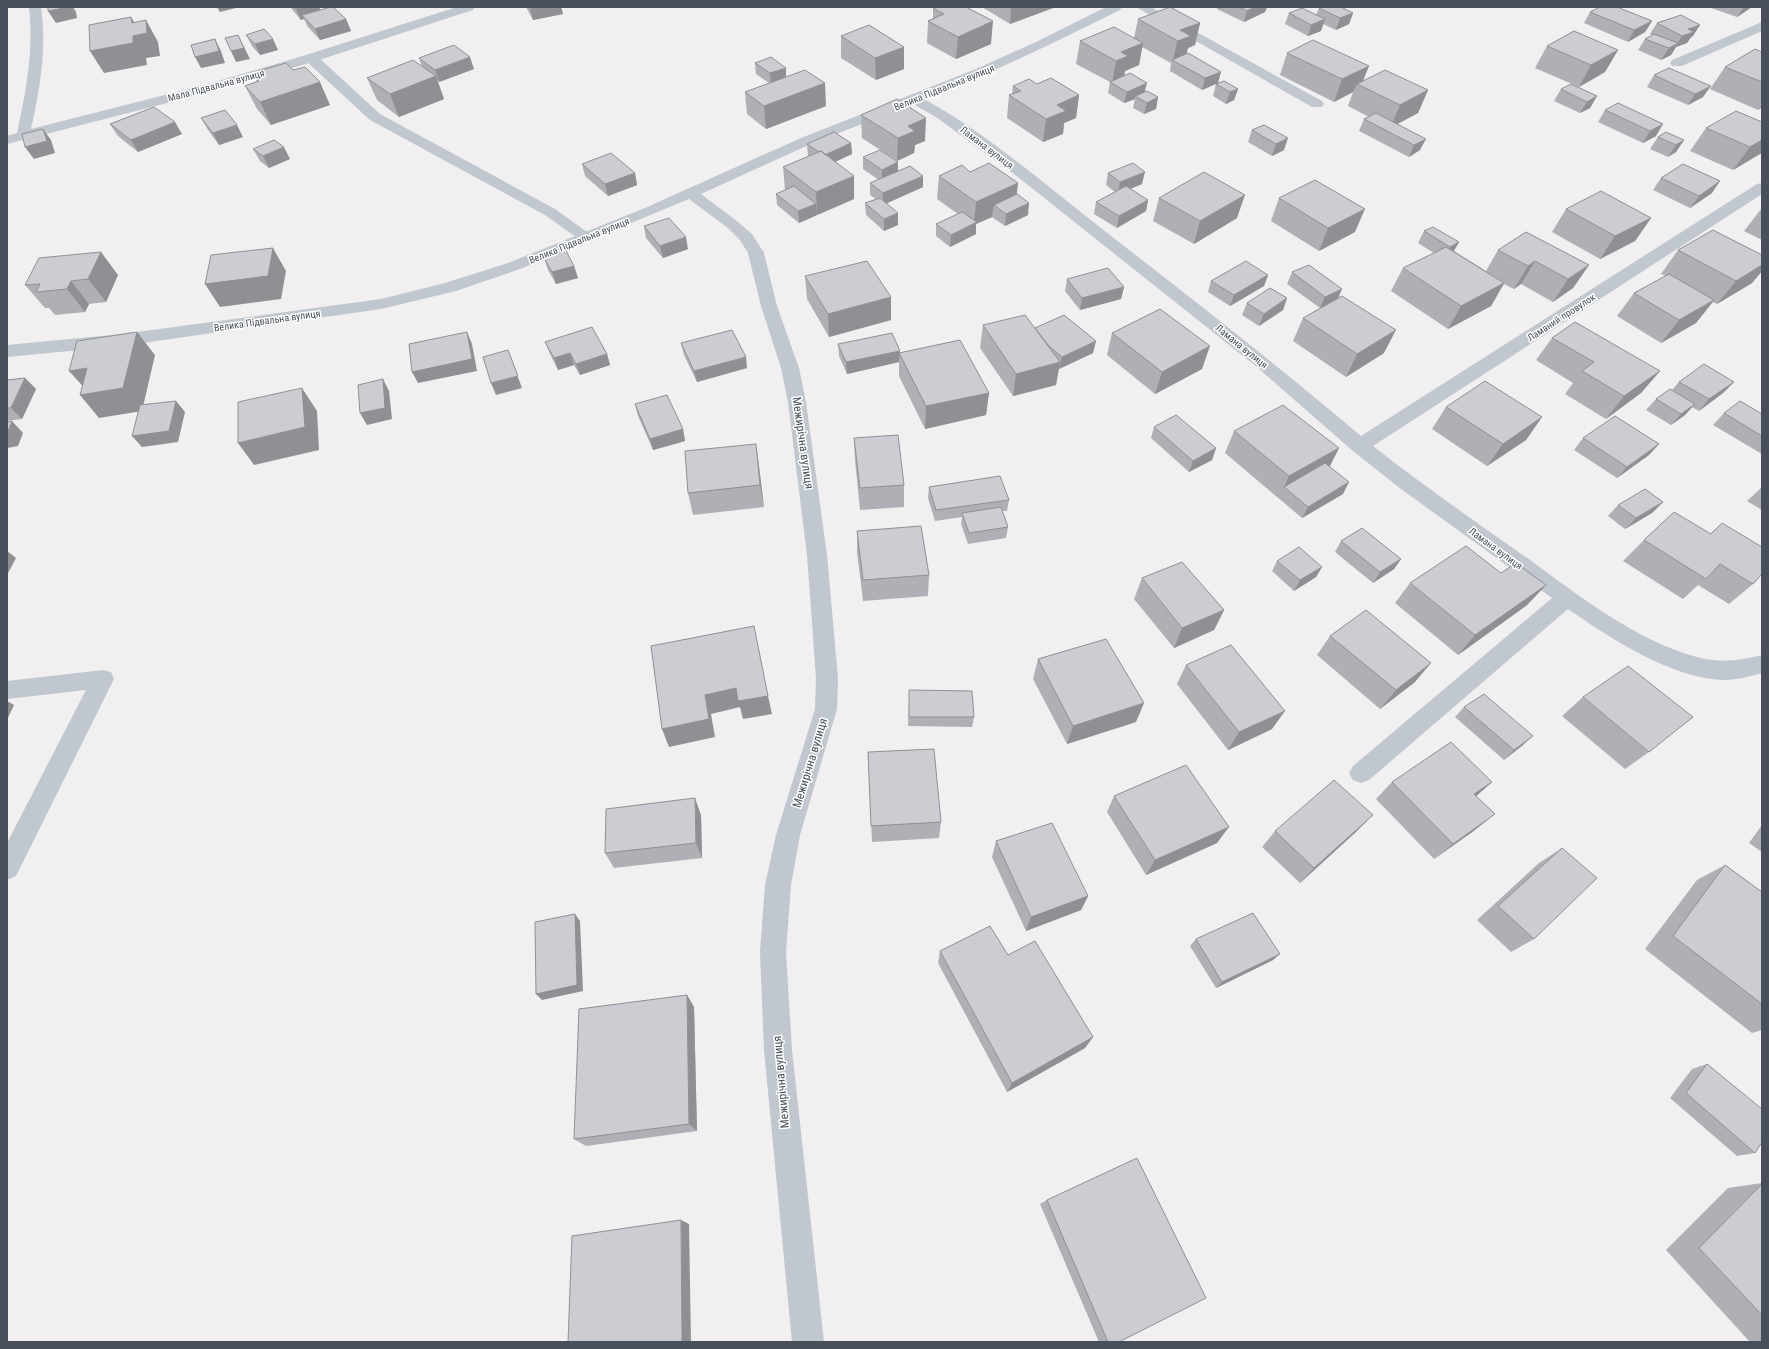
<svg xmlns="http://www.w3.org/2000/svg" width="1769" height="1349" font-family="'Roboto Condensed',sans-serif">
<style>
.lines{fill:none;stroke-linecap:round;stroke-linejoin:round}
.lane{fill:#c0c7cf;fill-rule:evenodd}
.street{fill:#c0c7cf;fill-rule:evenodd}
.wall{fill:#afb0b5}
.shaded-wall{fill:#8f9094}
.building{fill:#cccdd3;stroke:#8f9094}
.labels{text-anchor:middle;stroke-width:3;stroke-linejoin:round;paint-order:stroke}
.far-street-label{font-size:10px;fill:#484f5a;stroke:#fff}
.street-label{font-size:12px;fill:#484f5a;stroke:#fff}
</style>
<rect width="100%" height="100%" fill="#f1efef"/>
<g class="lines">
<path class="lane" d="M1136,7H1151L1322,101L1324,104L1322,107H1312Z
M311,54L316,55L380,114L555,209L594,237L592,240H580L545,215L370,120L306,61L304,58Z
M103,670L111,672L114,679L16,876L7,880V843L86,690L7,699V681Z"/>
<path class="street" d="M29,7H41C47,49 40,88 31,129L208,84L306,55L457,7H475L473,10L316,61L218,90L7,144V136L17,133C26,91 34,50 29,7Z
M1106,7H1122L1120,10C1056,42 992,73 924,99C986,133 1042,182 1097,225C1187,295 1275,363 1361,436L1757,184L1762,183V194L1373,446C1424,486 1477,523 1530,560C1579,596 1637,641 1697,657C1720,663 1739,661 1762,655V673C1749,677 1736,680 1723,680C1671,678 1610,638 1568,609L1369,780L1361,783L1353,780L1349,773L1353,766L1552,598L1401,489L1353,451L1257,367L1014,174L936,117L913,104L811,144L701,194L738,222L752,234L764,253L777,306L799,368L806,402L827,555L838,678L837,709L800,835L791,885L786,952L792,1050L824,1342H792L764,1050L760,952L765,885L776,835L815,709L816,678L807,555L788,402L781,368L761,306L748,253L740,240L728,228L689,199L520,269L456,291L381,309L122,346L7,357V345L122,334L381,299L445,283L508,263L645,208L801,138L976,69L1036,42Z
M1762,22V31L1682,66H1672L1670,63L1672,60Z"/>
</g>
<path class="wall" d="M290,7H319L321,10L346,19L351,31L320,40L308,27L304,19L301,20Z
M526,7H561L563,14L533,20Z
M936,7L991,44L956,59L927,43L928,21L933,19V8Z
M982,7H1053V8L1010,24Z
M1217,7H1267L1265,12L1244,22L1217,9Z
M1708,7H1751L1749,9L1737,17Z
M1319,8L1353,13L1349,24L1336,30L1323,24L1321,31L1308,36L1285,24L1289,13L1316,15Z
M1590,12L1652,21L1645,32L1628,42L1584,23Z
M1138,19L1200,23L1195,45L1188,48L1186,54L1218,83L1202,90L1170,71L1171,63L1142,47L1139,65L1125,71L1124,76L1145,92L1158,97L1156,109L1144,114L1133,108L1135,99L1124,103L1108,93L1110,82L1076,64L1080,41L1134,38Z
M1657,23L1693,36L1691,37L1687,43L1676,47L1671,55L1661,60L1638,50L1645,39L1652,35L1650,34Z
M246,35L278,50L260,55L252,46Z
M841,36L904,69L876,80L841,58Z
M1547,46L1618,50L1605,72L1579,87L1535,68Z
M1762,52V107L1758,110L1710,89L1725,67Z
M1287,53L1363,80L1428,90L1418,113L1397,124L1420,150L1409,157L1359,131L1364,119L1369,117L1348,106L1353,92L1334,102L1280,75Z
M419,58L474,69L439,82L437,80L444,99L399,117L377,100L367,78L422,67Z
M755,63L786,76L826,106L766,129L747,114L745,92L769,83L756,74Z
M252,73L330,105L271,125L257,109L245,86L257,82Z
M1654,75L1703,97L1688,105L1647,87Z
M1037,84L1079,95L1076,118L1064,123L1063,134L1043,142L1007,118L1009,95L1012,94L1013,86Z
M1216,84L1238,89L1234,100L1226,104L1213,96Z
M1561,89L1597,96L1590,108L1580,113L1554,101Z
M1618,103L1656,136L1643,143L1598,122L1605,110Z
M861,115L925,141L915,145L914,153L897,161L862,138Z
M201,118L243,137L219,145L208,130Z
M1762,122V152L1733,170L1690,151L1706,128Z
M110,124L182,134L138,152L118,136Z
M1264,125L1284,150L1272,156L1248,142L1252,130Z
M1658,137L1684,140L1676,152L1668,157L1650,149Z
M851,143L852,154L835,162L854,199L799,223L777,205L776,194L785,190L783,167L808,156L807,144Z
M253,149L290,159L269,168L260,161Z
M863,157L923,187L887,203L898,225L884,231L866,215L865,203L876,199L870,195V183L879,180L863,169Z
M582,164L635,173L637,185L608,196L585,176Z
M970,172L1018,183L1017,194L1028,215L1005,226L992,217L976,224V234L950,247L936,236V224L958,214L937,199L939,176Z
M1108,173L1142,184L1130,189L1148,200L1146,211L1117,228L1094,214L1096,202L1115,192L1106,185Z
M1661,178L1712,193L1690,208L1653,190Z
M1159,198L1237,218L1194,244L1153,221Z
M1279,198L1355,232L1319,251L1271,221Z
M1762,208V240L1744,231Z
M1566,209L1651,218L1635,241L1600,259L1552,232Z
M644,226L688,249L663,258L646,238Z
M1424,231L1459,242L1454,251L1486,271L1498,250L1589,265L1573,288L1553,302L1521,284L1514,289L1504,284L1491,306L1448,329L1391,291L1403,268L1434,253L1418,243Z
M1678,250L1762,255V271L1752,283L1717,304L1713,302L1696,323L1661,343L1617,316L1634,293L1666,276L1661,274Z
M544,258L574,266L578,278L556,284L548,270Z
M1292,272L1338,298L1384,353L1346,377L1293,341L1303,318L1320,308L1287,284Z
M118,275L106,302L89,304L85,312L55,315L49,308H45L25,285Z
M1268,275L1264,286L1230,306L1208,292L1211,281Z
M805,276L891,320L829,337L807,299Z
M1067,279L1124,287L1121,299L1080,310L1065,291Z
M1287,298L1283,310L1259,326L1242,315L1247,303Z
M983,325L1035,328L1093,353L1059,369V368L1056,385L1013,396L980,348Z
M1112,333L1202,369L1155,394L1107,355Z
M1552,338L1660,371L1641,393L1606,419L1565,394L1573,383L1536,360Z
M545,342L607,354L610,365L580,375L574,365L558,370L550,354Z
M681,343L747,368L697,382L684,355Z
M838,344L900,353L989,393L986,415L925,429L899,376V362L847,374L839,356Z
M25,378L36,389L22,419L7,421V380Z
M1679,382H1734L1723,393L1699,411L1692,407L1685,415L1671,425L1646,410L1656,399L1672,390Z
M635,404L683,429L685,441L653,450L638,416Z
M1446,407L1542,417L1526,440L1487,466L1432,429Z
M1724,413L1762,414V454L1713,425Z
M1154,427L1216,448L1212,460L1189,472L1151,438Z
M1234,431L1339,448L1329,467L1343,494L1302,518L1225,453Z
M854,438L904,485V507L860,510L855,460Z
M1583,438L1659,444L1649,455L1617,478L1574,450Z
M756,444L764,507L693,515L688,493Z
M929,487L1009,500L1007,511H1002L1008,527L1006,538L968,544L961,524L962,517L935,521L928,498Z
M1762,487V510L1747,501Z
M1663,502L1652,513L1625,529L1608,516L1618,505Z
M1722,523L1753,584L1729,604L1698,585L1683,599L1623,561L1644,540L1710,534Z
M857,531L929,575L928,596L863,601L857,552Z
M1341,541L1401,559L1394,569L1373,583L1335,552Z
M1277,561L1322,567L1316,577L1294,591L1272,571Z
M1501,573L1546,585L1527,605L1458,655L1395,603L1410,583Z
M1142,578L1224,610L1214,630L1174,648L1134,599Z
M1330,636L1415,682L1380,709L1317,655Z
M1038,659L1136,722L1067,744L1033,679Z
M1186,665L1272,729L1228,750L1177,684Z
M1583,697L1649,752L1625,769L1562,716Z
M909,700L974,717L972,727L908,726Z
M1464,707L1523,745L1504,760L1455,717Z
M868,752L941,822L939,838L872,842Z
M1392,782H1492L1476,796L1475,830L1434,859L1376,799Z
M1114,796L1217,843L1146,875L1107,812Z
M701,815L702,858L614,868L605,853Z
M1762,825V852L1749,843Z
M1275,831H1357L1300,883L1262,847Z
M996,841L1088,896L1081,910L1026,931L992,857Z
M1562,848L1534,939L1511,952L1477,920L1539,863Z
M1725,865L1762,892V1030L1752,1033L1645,949L1697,880Z
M1196,939L1273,960L1216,988L1190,946Z
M940,951L1008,955L1093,1037L1085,1048L1007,1092L938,963Z
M687,995L694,1007L697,1131L586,1146L574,1139Z
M1707,1064L1755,1153L1737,1156L1670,1098L1692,1069Z
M1762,1183V1342H1750L1666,1250L1728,1188Z
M1047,1200L1119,1342H1099L1040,1204Z"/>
<path class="shaded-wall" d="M63,7H73L76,12L77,18L56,23L48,11Z
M217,7H240L220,12Z
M304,7H319L322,14L302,15L304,19L301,20L296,9Z
M540,7H561L563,14L533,20L530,9Z
M1011,7H1053V8L1010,24Z
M1255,7H1267L1265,12L1244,22L1247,11Z
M1744,7H1751L1749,9L1737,17Z
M1353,13L1349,24L1336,30L1340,18Z
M131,17L141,34L146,20L158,42L160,56L146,58L147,65L104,73L90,51L132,23Z
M346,19L351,31L320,40L315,29Z
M1325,19L1321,31L1308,36L1311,25Z
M993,21L991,44L956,59L958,37Z
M1652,21L1645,32L1628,42L1634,30Z
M1200,23L1195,45L1188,48L1185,59L1173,60L1180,30Z
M1700,25L1693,36L1691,37L1687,43L1676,47L1671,55L1661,60L1669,48L1677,44L1682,36L1688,29Z
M238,35L250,59L236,62L231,51Z
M215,39L221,51L225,63L201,68L195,57Z
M273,39L278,50L260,55L255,44Z
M1143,43L1139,65L1125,71L1124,78L1112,84L1116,61L1121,52Z
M904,47V69L876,80L875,58Z
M1618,50L1605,72L1579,87L1591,65Z
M470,57L474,69L439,82L435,70Z
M1369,66L1361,86L1357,84L1353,92L1334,102L1342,79Z
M786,68V79L771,85L770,73Z
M1221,72L1218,83L1202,90L1205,78Z
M436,76L444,99L399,117L390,94Z
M320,82L330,105L271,125L260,102Z
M825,83L826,106L766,129L764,106Z
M1147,83L1144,94L1135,96V99L1124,103L1127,92Z
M1711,86L1703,97L1688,105L1695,94Z
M1238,89L1234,100L1226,104L1230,92Z
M1428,90L1418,113L1390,128L1400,105Z
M1079,95L1076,118L1064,123L1063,134L1043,142L1046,119L1057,105Z
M1597,96L1590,108L1580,113L1587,102Z
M1158,97L1156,109L1144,114L1147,103Z
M1762,105V107L1758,110Z
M926,118L925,141L915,145L914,153L897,161L898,138L908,126Z
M175,122L182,134L138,152L131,140Z
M1663,124L1656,136L1643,143L1650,131Z
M237,125L243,137L219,145L213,133Z
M43,129L51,140L55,153L34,159L25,147Z
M1288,138L1284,150L1272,156L1276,144Z
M1426,139L1420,150L1409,157L1414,145Z
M1684,140L1676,152L1668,157L1676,145Z
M1762,140V153L1733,170L1750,147Z
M851,143L852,154L824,167V155Z
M284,147L290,159L269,168L263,156Z
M898,162V174L882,182V170Z
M1145,172L1142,184L1118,194L1120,182Z
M635,173L637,185L608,196L605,184Z
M854,176V199L817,215L816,192Z
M923,176V187L883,205V193Z
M1720,181L1712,193L1690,208L1699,196Z
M1018,183L1015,206L994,205L992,217L976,224V234L950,247L951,235L974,223L976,202Z
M1245,195L1237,218L1194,244L1200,221Z
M1148,200L1146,211L1117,228L1119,216Z
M1029,203L1028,215L1005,226L1006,214Z
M816,204L817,215L799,223L798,211Z
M1365,209L1355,232L1319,251L1328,228Z
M898,213V225L884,231V219Z
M1651,218L1635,241L1600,259L1615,236Z
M686,237L688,249L663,258L660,246Z
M1459,242L1452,254L1444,259L1450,247Z
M273,248L286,271L281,299L220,307L205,284Z
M101,252L118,275L106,302L88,279Z
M1535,261L1521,284L1514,289L1528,266Z
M1589,265L1573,288L1553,302L1568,279Z
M1762,265V271L1752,283L1717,304L1736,281Z
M574,266L578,278L556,284L552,272Z
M1268,275L1264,286L1230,306L1234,295Z
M71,281L89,304L85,312L67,289Z
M1504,283L1491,306L1448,329L1461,306Z
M1124,287L1121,299L1080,310L1082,298Z
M1342,289L1337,301L1320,308L1325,297Z
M891,297V320L829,337L828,314Z
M1287,298L1283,310L1259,326L1264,314Z
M1714,300L1696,323L1661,343L1679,320Z
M1396,330L1384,353L1346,377L1357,354Z
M137,332L155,355L142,411L99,418L80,395Z
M467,332L472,344L477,371L418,383L412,372Z
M1096,341L1093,353L1059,369L1062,357Z
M1210,346L1202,369L1155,394L1162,372Z
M508,350L522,388L496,395L491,383Z
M900,351V355L899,353V362L847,374L846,362Z
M570,353L574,365L558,370L554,358Z
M607,354L610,365L580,375L576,364Z
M746,357L747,368L697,382L694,371Z
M1060,362L1056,385L1013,396L1016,374Z
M87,368L89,393L69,371Z
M1660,371L1641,393L1606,419L1624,396Z
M25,378L36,389L22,419L11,408Z
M383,379L389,391L392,419L367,425L360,413Z
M1734,382L1723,393L1699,411L1709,399Z
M302,388L317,411L319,450L254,465L238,443Z
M989,393L986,415L925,429L926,406Z
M176,401L185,412L178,442L142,447L132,436Z
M1695,404L1685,415L1671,425L1681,414Z
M1542,417L1526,440L1487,466L1503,444Z
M12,421L23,433L18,446L7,448V434Z
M683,429L685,441L653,450L650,439Z
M756,444L759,466L764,507L760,485Z
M1659,444L1649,455L1617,478L1627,467Z
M1216,448L1212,460L1189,472L1193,461Z
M1339,448L1328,470L1284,487L1289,476Z
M1349,482L1343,494L1302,518L1308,507Z
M1663,502L1652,513L1625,529L1636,518Z
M7,551L16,558L7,575Z
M1401,559L1394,569L1373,583L1380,572Z
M1322,567L1316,577L1294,591L1300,580Z
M1546,585L1527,605L1458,655L1475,635Z
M1224,610L1214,630L1174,648L1182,628Z
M1431,663L1415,682L1380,709L1396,690Z
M736,688L768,696L772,714L743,719L740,707L711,714L715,737L669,747L662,729L705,695Z
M7,701L14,705L7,720Z
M1144,703L1136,722L1067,744L1073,726Z
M1285,711L1272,729L1228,750L1239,732Z
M1533,736L1523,745L1504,760L1514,750Z
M1492,782L1473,799L1474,794Z
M695,798L701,815L702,858L696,843Z
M1495,814L1475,830L1434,859L1453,844Z
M1373,815L1357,831L1300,883L1314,868Z
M1229,827L1217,843L1146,875L1155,860Z
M1088,896L1081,910L1026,931L1031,917Z
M575,914L580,921L583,991L542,1000L536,994Z
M1280,954L1273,960L1216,988L1222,982Z
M687,995L694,1007L697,1131L689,1124Z
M1093,1037L1085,1048L1007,1092L1012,1083Z
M681,1220L689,1224L691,1342H682Z"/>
<path class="building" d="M48,7H69L48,11Z
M294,7H304L296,9Z
M331,7H333L346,19L315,29L302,15Z
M529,7H540L530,9Z
M936,7H966L993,21L958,37L928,21L944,14L933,8Z
M1170,7L1200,23L1180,30L1191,36L1178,41L1138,19Z
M1239,7H1255L1247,11Z
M1322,7H1341L1353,13L1340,18L1319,8Z
M1600,7H1617L1652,21L1634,30L1590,12Z
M1302,8L1325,19L1311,25L1289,13Z
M1681,15L1700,25L1688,29L1694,32L1682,36L1657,23Z
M131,17L132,23L146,20L147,33L133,36V43L90,51L89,25Z
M869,25L904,47L875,58L841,36Z
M1114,27L1143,43L1121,52L1128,56L1116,61L1080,41Z
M264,29L273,39L255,44L246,35Z
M1574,31L1618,50L1591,65L1547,46Z
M1654,34L1678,43L1669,48L1645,39Z
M238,35L244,48L231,51L225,38Z
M215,39L219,51L195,57L191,45Z
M1313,40L1369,66L1342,79L1287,53Z
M454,45L470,57L435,70L419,58Z
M1755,49L1762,52V82L1725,67Z
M1188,53L1221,72L1205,78L1172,60Z
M771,57L786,68L770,73L755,63Z
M413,60L436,76L390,94L367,78Z
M286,63L293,70L305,67L320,82L260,102L245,86L259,81L252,73Z
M1669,68L1711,86L1695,94L1654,75Z
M805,70L825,83L764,106L745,92Z
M1385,70L1428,90L1400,105L1357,84Z
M1130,73L1147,83L1127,92L1110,82Z
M1051,78L1079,95L1057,105L1066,111L1046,119L1009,95L1021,91L1013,86L1029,79L1037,84Z
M1224,81L1238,89L1230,92L1216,84Z
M1571,84L1597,96L1587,102L1561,89Z
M1147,91L1158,97L1147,103L1135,96Z
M897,99L926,118L908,126L915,131L898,138L861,115Z
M1618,103L1663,124L1650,131L1605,110Z
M154,107L175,122L131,140L110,124Z
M225,110L237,125L213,133L201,118Z
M1736,111L1762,122V140L1750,147L1706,128Z
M1376,113L1426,139L1414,145L1364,119Z
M1264,125L1288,138L1276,144L1252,130Z
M43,129L47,141L25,147L22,134Z
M834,132L851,143L825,155L821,151L819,152L807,144Z
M1666,132L1684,140L1676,145L1658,137Z
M274,140L284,147L263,156L253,149Z
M880,150L898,162L882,170L863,157Z
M821,151L854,176L816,192L783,167Z
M611,153L635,173L605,184L582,164Z
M989,163L1018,183L976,202L939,176L962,165L970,172Z
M1133,163L1145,172L1120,182L1108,173Z
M1683,164L1720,181L1699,196L1661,178Z
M910,166L923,176L883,193L870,183Z
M1204,172L1245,195L1200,221L1159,198Z
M1315,180L1365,209L1328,228L1279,198Z
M794,186L816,204L798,211L776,194Z
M1126,186L1148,200L1119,216L1096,202Z
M1601,191L1651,218L1615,236L1566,209Z
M1017,194L1029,203L1006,214L994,205Z
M880,198L898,213L884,219L865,203Z
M962,212L977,222L951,235L936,224Z
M669,218L686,237L660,246L644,226Z
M1433,227L1459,242L1450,247L1424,231Z
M1713,230L1762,255V265L1736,281L1678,250Z
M1526,232L1589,265L1568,279L1535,261L1528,266L1498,250Z
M1446,247L1504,283L1461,306L1403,268Z
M273,248L268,276L205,284L211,255Z
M566,251L574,266L552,272L544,258Z
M101,252L88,279L71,281L67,289L36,292L40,284L25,285L39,258Z
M867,261L891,297L828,314L805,276Z
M1246,261L1268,275L1234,295L1211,281Z
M1309,265L1342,289L1325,297L1292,272Z
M1108,268L1124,287L1082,298L1067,279Z
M1669,274L1714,300L1679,320L1634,293Z
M1270,288L1287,298L1264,314L1247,303Z
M1342,296L1396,330L1357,354L1303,318Z
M1160,309L1210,346L1162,372L1112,333Z
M1025,315L1060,362L1016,374L983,325Z
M1064,315L1096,341L1062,357L1048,345L1035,328Z
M1575,322L1660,371L1624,396L1582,371L1594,362L1552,338Z
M592,327L607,354L576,364L570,353L554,358L545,342Z
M732,330L746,357L694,371L681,343Z
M137,332L123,388L80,395L87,368L69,371L77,341Z
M467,332L472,359L412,372L409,344Z
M892,333L900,351L846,362L838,344Z
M960,340L989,393L926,406L899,353Z
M508,350L518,376L491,383L483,357Z
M1704,364L1734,382L1709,399L1679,382Z
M25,378L11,408H7V380Z
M383,379L385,408L360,413L358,385Z
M1485,381L1542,417L1503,444L1446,407Z
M302,388L305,427L238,443V402Z
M1670,389L1695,404L1681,414L1656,399Z
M667,395L683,429L650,439L635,404Z
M176,401L169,431L132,436L140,405Z
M1740,401L1762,414V436L1724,413Z
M1283,405L1339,448L1289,476L1234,431Z
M1176,415L1216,448L1193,461L1154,427Z
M1615,416L1659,444L1627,467L1583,438Z
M12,421L7,434V422Z
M898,435L904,485L860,488L854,438Z
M756,444L760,485L688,493L685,451Z
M1325,463L1349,482L1308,507L1284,487Z
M1000,476L1009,500L936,510L929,487Z
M1645,489L1663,502L1636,518L1618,505Z
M1001,507L1008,527L969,533L962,513Z
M1674,512L1711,534L1722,523L1762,547V574L1753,584L1720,564L1706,579L1644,540Z
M921,526L929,575L863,580L857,531Z
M1362,528L1401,559L1380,572L1341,541Z
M1466,546L1501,573L1516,563L1546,585L1475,635L1410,583Z
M1299,547L1322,567L1300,580L1277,561Z
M1182,562L1224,610L1182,628L1142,578Z
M1366,610L1431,663L1396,690L1330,636Z
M754,626L768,696L738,701L736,688L705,695L709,719L662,729L651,646Z
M1106,639L1144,703L1073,726L1038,659Z
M1231,645L1285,711L1239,732L1186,665Z
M1628,666L1693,717L1649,752L1583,697Z
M909,690L972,691L974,717H909Z
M1484,694L1533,736L1514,750L1464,707Z
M1451,742L1492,782L1474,794L1495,814L1453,844L1392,782Z
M934,749L941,822L871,826L868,752Z
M1186,765L1229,827L1155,860L1114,796Z
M1334,780L1373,815L1314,868L1275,831Z
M695,798L696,843L605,853L606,809Z
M1052,823L1088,896L1031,917L996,841Z
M1562,848L1597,878L1534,939L1498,906Z
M1725,865L1762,892V1004L1673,936Z
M1253,913L1280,954L1222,982L1196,939Z
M575,914L577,985L536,994L535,922Z
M990,926L1008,955L1035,941L1093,1037L1012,1083L940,951Z
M687,995L689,1124L574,1139L579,1009Z
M1707,1064L1762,1109V1142L1755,1153L1686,1093Z
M1137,1158L1206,1298L1119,1342H1108L1047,1200Z
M1762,1184V1315L1699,1248Z
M681,1220L682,1342H568L572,1236Z"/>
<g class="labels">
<g class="far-street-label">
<text transform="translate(216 85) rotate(-15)" y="4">Мала Підвальна вулиця</text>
<text transform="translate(944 87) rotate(-22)" y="4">Велика Підвальна вулиця</text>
<text transform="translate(987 147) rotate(37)" y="4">Ламана вулиця</text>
<text transform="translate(579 240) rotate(-22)" y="4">Велика Підвальна вулиця</text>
<text transform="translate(1561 317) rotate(-33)" y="4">Ламаний провулок</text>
<text transform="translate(267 320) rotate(-8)" y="4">Велика Підвальна вулиця</text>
<text transform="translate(1242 346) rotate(39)" y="4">Ламана вулиця</text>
<text transform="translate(1496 548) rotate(36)" y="4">Ламана вулиця</text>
</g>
<g class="street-label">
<text transform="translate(803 443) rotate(82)" y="4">Межирічна вулиця</text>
<text transform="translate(810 763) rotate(-73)" y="4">Межирічна вулиця</text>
<text transform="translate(781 1082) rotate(-95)" y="4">Межирічна вулиця</text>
</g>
</g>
<rect width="1769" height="1349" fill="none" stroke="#484f5a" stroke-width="16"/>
</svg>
